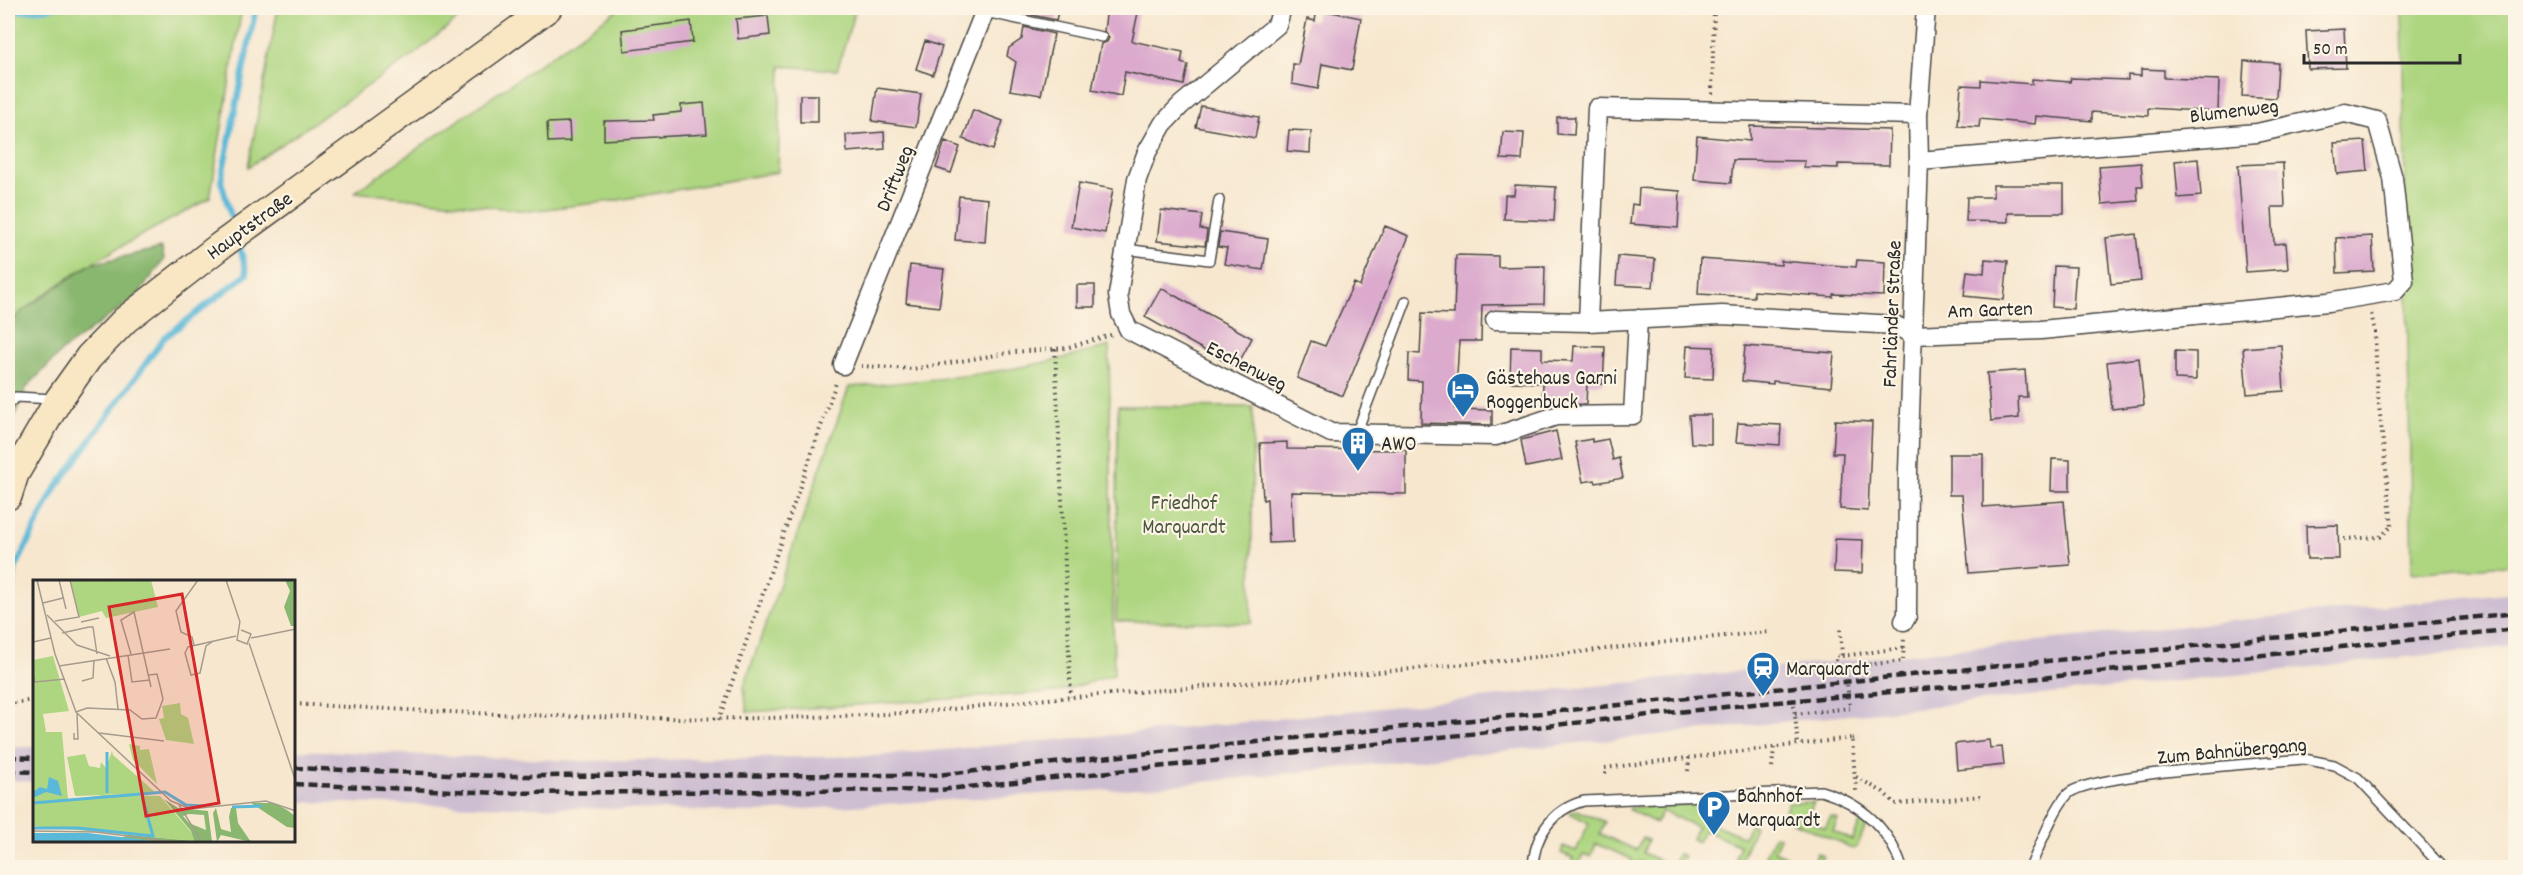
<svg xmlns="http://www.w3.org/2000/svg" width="2523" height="875" font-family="Dekko,sans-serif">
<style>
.industrial{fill:#cebed1}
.green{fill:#aed681;stroke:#6c8056;stroke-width:1.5}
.forest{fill:#8ab76f;stroke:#5a714d;stroke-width:1.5}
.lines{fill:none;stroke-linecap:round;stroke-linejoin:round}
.stream{stroke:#5ab8d8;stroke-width:6}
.building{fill:#dbaacd}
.lane-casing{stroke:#4a4744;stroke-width:12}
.street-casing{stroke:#4a4744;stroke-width:21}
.secondary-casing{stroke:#4a4744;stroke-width:30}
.path{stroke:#4a4744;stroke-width:4;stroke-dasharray:1.5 4.5;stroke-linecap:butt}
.lane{stroke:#fff;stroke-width:9}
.street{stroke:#fff;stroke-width:18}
.secondary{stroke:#f9e7c3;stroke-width:27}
.rail{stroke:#2b2b2b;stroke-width:4.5;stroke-dasharray:9 4.5;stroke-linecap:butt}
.path-bridge{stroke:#4a4744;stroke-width:4;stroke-dasharray:1.5 4.5;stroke-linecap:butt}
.labels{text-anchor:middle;stroke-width:4.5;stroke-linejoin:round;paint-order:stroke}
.street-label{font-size:21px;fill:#2b2b2b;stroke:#fcf5e5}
.poi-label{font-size:21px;fill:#2b2b2b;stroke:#fcf5e5;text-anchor:start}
.park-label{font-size:21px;fill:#4c5640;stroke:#fcf5e5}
.inset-river{fill:none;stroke:#5ab8d8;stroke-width:3}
.inset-road{fill:none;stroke:#a59c8d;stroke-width:1.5}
.view{fill:#d62828;fill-opacity:0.15;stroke:#d62828;stroke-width:3}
.inset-edge{fill:none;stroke:#2b2b2b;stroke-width:3}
</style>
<rect width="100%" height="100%" fill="#fcf5e5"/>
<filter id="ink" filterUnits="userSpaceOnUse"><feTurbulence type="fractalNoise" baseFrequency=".0167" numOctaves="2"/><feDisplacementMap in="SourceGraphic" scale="12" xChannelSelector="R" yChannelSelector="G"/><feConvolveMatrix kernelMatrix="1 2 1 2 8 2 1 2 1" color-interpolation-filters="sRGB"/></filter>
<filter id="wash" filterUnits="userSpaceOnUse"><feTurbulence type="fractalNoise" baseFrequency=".008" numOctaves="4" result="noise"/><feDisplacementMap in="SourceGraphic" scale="24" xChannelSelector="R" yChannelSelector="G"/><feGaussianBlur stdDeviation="1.35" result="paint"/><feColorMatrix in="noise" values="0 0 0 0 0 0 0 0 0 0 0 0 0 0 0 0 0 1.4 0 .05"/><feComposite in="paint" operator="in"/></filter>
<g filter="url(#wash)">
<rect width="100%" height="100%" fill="#f7e7cf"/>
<path class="industrial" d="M2515,592V646L1155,787L759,812L294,802V750L583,761L874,756L1146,732Z
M12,747H34V782L11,780Z"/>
<path class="green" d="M8,8H242L210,198C146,234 60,274 8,325Z
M278,8H471L412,56L248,167Z
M620,8H856L837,70L781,66L778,172L613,201L529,211L355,192Z
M2402,8H2515V564L2412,573Z
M1109,346L1114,675L1057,692L747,712L744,686L849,387C935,380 1025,372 1109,346Z
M1118,406L1253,407L1251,623L1116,621Z
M1814,802L1806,819L1825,828L1831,817L1838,819L1833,831L1852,840L1860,823H1867L1857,847L1854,849L1783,817L1788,803Z
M1703,804L1712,809L1707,821L1744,837L1750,824L1755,827L1741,860L1735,858L1740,846L1704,830L1698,842L1692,839L1697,827L1662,811L1656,823L1629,810L1631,807Z
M1576,810L1605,822L1600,834L1636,850L1642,838L1648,840L1643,853L1672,866L1678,854L1684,856L1679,867H1651L1639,862L1637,867H1629L1632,859L1596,844L1591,856L1583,855L1578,867H1569L1573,858L1561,853L1563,846L1576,851L1589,823L1570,813Z
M1774,836L1780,837L1774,851L1810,867L1817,853L1823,856L1817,867H1791L1771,859L1767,867H1760Z"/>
<path class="forest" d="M162,248L164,260L136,297L63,350L26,388L8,433V325L22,311L91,264Z"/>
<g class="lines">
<path class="stream" d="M8,12L52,8
M234,227L221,181L256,8
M8,626L15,569L53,492L164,338L247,274L238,240"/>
</g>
<g id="blocks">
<path class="building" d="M1028,8H1059L1056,20L1027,14Z
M1107,8H1139L1132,41L1183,52L1181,63L1188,65L1184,85L1125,72L1121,96L1092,90L1101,44L1107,42L1109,38L1104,31Z
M1317,9L1361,18L1352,70L1322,64L1318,89L1292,84L1293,64L1298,65L1307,19L1315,21Z
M768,16L770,35L738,39L736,19Z
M691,21L693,42L624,51L622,30Z
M1024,27L1054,34L1041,95L1010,90L1016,62L1007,56L1009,48L1022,39Z
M2344,29L2346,68L2308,69L2306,31Z
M925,41L942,47L933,75L916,69Z
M2244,61L2278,63L2276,98L2242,96Z
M2141,69L2164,70V78L2219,80L2218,112L2148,108V116L2092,112V121L2036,116L2035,124L1980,119L1979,127L1958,126L1961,85L1981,86V80L2032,84V79L2070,82L2071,78L2128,80V75L2141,76Z
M877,88L921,94L916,127L872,121Z
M800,95H818V122H800Z
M704,103L707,134L604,140V121L654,120L653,115L681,112V105Z
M1201,106L1259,117L1255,138L1196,127Z
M973,110L1003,121L993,150L963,139Z
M1557,117H1575L1574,135L1557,134Z
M569,122L570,141L548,142L547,123Z
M1750,126L1890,130L1889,165L1838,164V168L1804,167L1805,161L1733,160L1731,183L1694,180L1697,136L1750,141Z
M1289,130L1311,131L1310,153L1287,151Z
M884,132L885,149L847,152L846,135Z
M1503,132L1524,133L1522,160L1501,159Z
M945,141L960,147L951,173L936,168Z
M2365,141L2368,171L2337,174L2334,143Z
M2198,159L2201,196L2178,198L2175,161Z
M2141,163L2143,186H2137L2138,201L2102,204L2099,166Z
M2283,163L2285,207H2272L2274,244L2286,243L2288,269L2246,272L2238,165Z
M1079,183L1113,189L1105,233L1071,227Z
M1515,185L1556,187L1554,221L1504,219L1505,195H1514Z
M1993,185H2064V213H2008V222L1966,221L1967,197H1993Z
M1639,188L1680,191L1678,228L1630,224L1632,204L1638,205Z
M959,196L988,199L985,242L955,240Z
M1161,210L1202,215L1200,229L1207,230L1205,246L1157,241Z
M1385,226L1409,236L1343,396L1297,378L1311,341L1325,346L1354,283L1360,286Z
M1220,232L1268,239L1263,270L1224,264L1227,248L1218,247Z
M2136,234L2141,281L2111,284L2106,238Z
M2372,236L2374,271L2337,273L2336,238Z
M1456,255L1498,256V267L1545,266L1544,304L1482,305L1481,341H1459L1455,409L1492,410V425L1421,423L1422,381L1408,380L1409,353L1420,354L1422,313L1454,314Z
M1618,256L1655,259L1653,287L1616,285Z
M1700,259L1781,265V261L1856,267L1857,260L1885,262L1884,296L1833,294V297L1754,291V297L1698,294Z
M1985,259L2008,261L2004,300L1964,296L1967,271L1984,273Z
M910,265L944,269L939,307L906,303Z
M2054,266L2076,267L2073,309L2052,307Z
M1077,285H1095V307H1077Z
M1161,288L1252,338L1236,368L1145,317Z
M2281,345L2284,391L2247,394L2243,348Z
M1574,346L1605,347L1603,384H1587L1586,404L1542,405L1543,383L1510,382L1511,347L1542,348V360L1573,361Z
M1687,346L1714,347L1713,379L1685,378Z
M1745,346L1834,353L1831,387L1773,381V384L1742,381Z
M2175,351L2196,352V380L2175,379Z
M2139,358L2144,405L2112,409L2107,362Z
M2025,370L2027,397H2018L2019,418L1991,421L1987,373Z
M1689,415H1711V444L1691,443Z
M1835,420L1872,422L1868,511L1840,509L1843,453H1833Z
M1738,423L1781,425L1780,445L1736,442Z
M1556,431L1562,460L1526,467L1521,440Z
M1592,439V442L1608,439L1613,460L1619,458L1623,478L1596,483L1595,480L1583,482L1575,442Z
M1287,442V449L1406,450V494L1291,492L1293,542L1269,543L1267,499L1263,500L1260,443Z
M1949,454H1983V507L2064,501L2070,565L1969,573L1962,495H1949Z
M2052,459L2070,460V491H2051Z
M2338,525L2339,559H2307L2306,526Z
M1835,539L1863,540L1862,573L1834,572Z
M1989,740L1990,748L2002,747L2004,765L1957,770L1955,744Z"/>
</g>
</g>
<g filter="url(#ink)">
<use href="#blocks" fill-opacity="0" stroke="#4a4744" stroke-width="1.5"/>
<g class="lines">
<defs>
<path id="lane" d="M985,12L1102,37
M1125,249L1209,260L1219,200
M8,404L16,397L54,399
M1356,434L1406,301
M1533,868C1534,835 1553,809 1584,801L1821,791C1861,803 1889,827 1902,868
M2030,868C2039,848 2054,808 2068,794C2089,774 2265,763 2304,759L2334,765L2358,778L2443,868"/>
<path id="street" d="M1282,8L1277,25L1181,105L1163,124L1147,152L1137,179L1118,295L1121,314L1129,330L1331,433L1496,436L1556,416L1633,415L1638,319
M1495,320L1588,322L1722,315L1895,325L1913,335L2041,330L2328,302L2395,291L2404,281L2393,178L2377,121L2345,113L2257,133L1919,161
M1588,322L1597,108L1918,115
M843,365L986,8
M1904,621L1907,616L1908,470L1919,161L1918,115L1926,8"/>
<path id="secondary" d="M8,496L15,474L59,399L89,357L125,320L220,246L548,8"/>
</defs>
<use href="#lane" class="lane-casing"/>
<use href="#street" class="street-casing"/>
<use href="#secondary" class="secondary-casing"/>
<path class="path" d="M1712,94L1714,8
M1055,349L1071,697
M861,366L913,369L1014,352L1066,348L1111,335
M2344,539L2380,537L2392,526L2377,387L2375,332L2371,313
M1842,656L1903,648
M1845,667L1903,661L1904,637
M1836,673V656H1842L1840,627
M8,704L34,700
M294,704C496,715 700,725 903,713C947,711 992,704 1036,700C1197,687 1357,675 1517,659C1601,650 1685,639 1769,632
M1794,705L1798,745
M1795,714L1850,708
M719,720L837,380
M1852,738L1858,739
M1772,767L1774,748
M1688,771L1689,758
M1605,774V768L1852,738L1856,792
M1856,777L1883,792L1895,804L1981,796"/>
<use href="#lane" class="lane"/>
<use href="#street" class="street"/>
<use href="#secondary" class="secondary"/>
<path class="rail" d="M8,757L34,758
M294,768L498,776L936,775L2516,613
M8,771L34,772
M294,784L500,793L939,790L1754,704L1991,683L2516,629"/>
<path class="path-bridge" d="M1845,667L1850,708"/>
</g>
</g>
<defs>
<symbol id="hotel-pin" viewBox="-11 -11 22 30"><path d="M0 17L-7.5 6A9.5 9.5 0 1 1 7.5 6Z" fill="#1f6fb2" stroke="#fcf5e5"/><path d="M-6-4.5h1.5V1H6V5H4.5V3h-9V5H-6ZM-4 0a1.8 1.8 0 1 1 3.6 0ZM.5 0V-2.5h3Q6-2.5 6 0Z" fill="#fff"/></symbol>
<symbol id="building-pin" viewBox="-11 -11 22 30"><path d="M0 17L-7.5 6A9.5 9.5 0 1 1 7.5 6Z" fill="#1f6fb2" stroke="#fcf5e5"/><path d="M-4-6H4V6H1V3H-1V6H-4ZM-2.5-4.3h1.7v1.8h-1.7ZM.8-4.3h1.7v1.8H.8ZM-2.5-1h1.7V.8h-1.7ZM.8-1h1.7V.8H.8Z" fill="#fff"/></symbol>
<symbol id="station-pin" viewBox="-11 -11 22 30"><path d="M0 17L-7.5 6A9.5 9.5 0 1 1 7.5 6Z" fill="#1f6fb2" stroke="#fcf5e5"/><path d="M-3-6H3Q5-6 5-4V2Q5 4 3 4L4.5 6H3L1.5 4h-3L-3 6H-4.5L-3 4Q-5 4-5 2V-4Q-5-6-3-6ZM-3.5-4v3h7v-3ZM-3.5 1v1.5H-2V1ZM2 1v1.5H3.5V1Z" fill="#fff"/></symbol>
<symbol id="parking-pin" viewBox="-11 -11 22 30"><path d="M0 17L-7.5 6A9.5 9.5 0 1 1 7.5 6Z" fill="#1f6fb2" stroke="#fcf5e5"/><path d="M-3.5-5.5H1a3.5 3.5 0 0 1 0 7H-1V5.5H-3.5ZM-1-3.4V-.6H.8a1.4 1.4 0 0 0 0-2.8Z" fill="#fff"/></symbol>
</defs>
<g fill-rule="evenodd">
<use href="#hotel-pin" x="1444" y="370" width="38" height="52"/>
<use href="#building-pin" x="1339" y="424" width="38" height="52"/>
<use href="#station-pin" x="1744" y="649" width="38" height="52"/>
<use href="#parking-pin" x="1695" y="788" width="38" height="52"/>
</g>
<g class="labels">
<g class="street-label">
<text transform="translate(2234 110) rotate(-7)" y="7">Blumenweg</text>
<text transform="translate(894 178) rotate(-68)" y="7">Driftweg</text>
<text transform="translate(249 225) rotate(-36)" y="7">Hauptstraße</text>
<text transform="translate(1990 309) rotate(-2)" y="7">Am Garten</text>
<text transform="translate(1891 314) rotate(-88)" y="7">Fahrländer Straße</text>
<text transform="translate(1247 365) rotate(27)" y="7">Eschenweg</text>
<text transform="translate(2232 750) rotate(-5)" y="7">Zum Bahnübergang</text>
</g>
<g class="poi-label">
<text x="1486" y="384">Gästehaus Garni<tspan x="1486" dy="24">Roggenbuck</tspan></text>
<text x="1381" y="450">AWO</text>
<text x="1786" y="675">Marquardt</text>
<text x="1737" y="802">Bahnhof<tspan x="1737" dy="24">Marquardt</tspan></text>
</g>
<g class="park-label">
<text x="1184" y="509">Friedhof<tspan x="1184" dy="24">Marquardt</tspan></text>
</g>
</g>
<g transform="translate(33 580)">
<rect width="262" height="262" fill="#f7e7cf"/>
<path d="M37,0H118L125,27L73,38L69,31L46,37ZM20,76L36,131L10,134L13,152H29L35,220L71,215L127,216L158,252L161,261L0,246V80ZM147,123L148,134L155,138L161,164L133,160L126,139L131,138L129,126ZM96,164L107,166V170L116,169L124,204L100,180ZM79,171L80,175L123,213L42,216L34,177L52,174L56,186L67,188L68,182L73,188Z" fill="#aed681"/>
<path d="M252,0H262V46H258L251,27L257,11ZM131,219L145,228L175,231L179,262H128L88,258L96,255L161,261L158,251ZM156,234L171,235L173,250L156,243L150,236ZM218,223H241L254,230L262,236V248L254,247ZM183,228L188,249L198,252L196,237L198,228H203L205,243L218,262L188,255L184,262L180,233Z" fill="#8ab76f" fill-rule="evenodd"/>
<path d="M16,197L25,201L29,216L13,212L0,218V212L7,207L14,209ZM0,253H55L128,262H0Z" fill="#5ab8d8"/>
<path class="inset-river" d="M74,172V213M0,223L132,212L153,225L170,226M199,227L229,226M0,248H45L120,256L109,216"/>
<path class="inset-road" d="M4,0L22,74L43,132L138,221L158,229L233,221L263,231M26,0L33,29M193,0L207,42M10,23L30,18M14,35L44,65L77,76M22,41L46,37L37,0M207,41L204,60L214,64L218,54L208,50M48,42L66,38M56,47H60L64,74M29,53L56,47M218,58L263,49M0,62L18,58M179,62L173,66L167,93L158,95L152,73L155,67L203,56M216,63L263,202M161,65L159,57L148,52L143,31L165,0M98,74L88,40L101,32L118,107M95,75L99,102L117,100M73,78L82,102L85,129M26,86L137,69M0,95L2,102L32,99M49,101L60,98L61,80M43,132L54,128L97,130L109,139L123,138L130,119L127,106L124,94L116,95M41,153V159H45L44,134M66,153L131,161M146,225L169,262M0,251L63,252L142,262"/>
<path class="view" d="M149,14L186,223L113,236L76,27Z"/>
<rect width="262" height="262" class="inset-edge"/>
</g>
<rect width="2523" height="875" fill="none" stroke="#fcf5e5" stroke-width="30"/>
<path d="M2304 54v9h156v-9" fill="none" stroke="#2b2b2b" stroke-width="3"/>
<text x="2313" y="54" font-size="18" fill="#2b2b2b" stroke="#fcf5e5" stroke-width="4.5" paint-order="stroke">50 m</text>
</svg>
